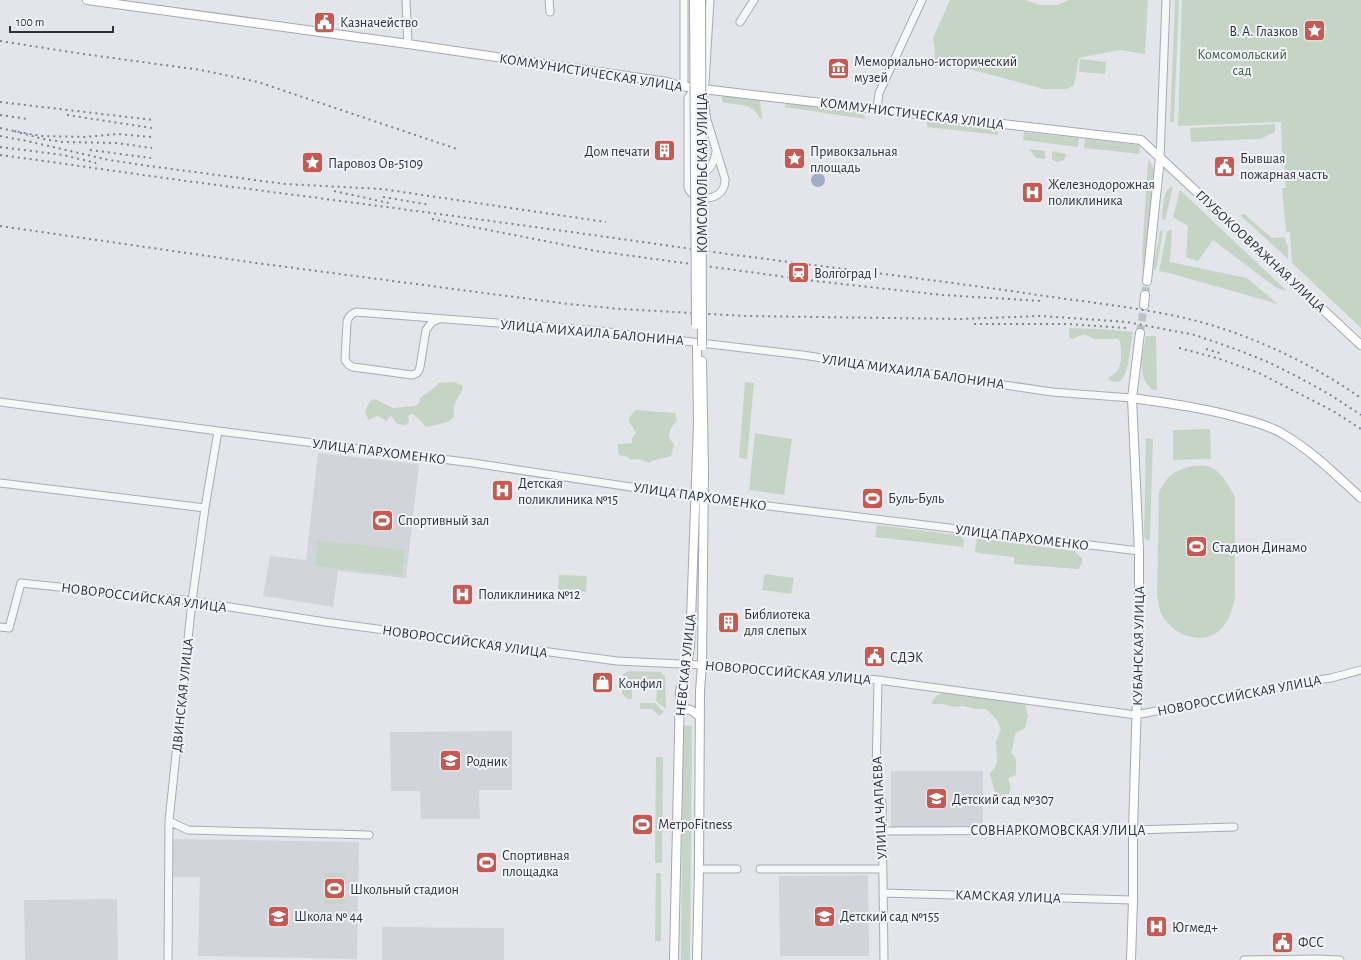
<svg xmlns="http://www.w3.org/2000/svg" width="1361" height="960" font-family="'Alegreya Sans',sans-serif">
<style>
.built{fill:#d2d4dc}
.green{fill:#c6d4c6}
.water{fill:#a2acc8}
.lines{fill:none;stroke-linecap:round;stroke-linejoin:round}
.major-tunnel{stroke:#bfc1c9;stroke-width:8;stroke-dasharray:8 4;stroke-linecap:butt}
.minor-casing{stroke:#a9abb5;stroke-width:9}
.major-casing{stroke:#a4a7b6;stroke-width:10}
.minor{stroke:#f6f7f9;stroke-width:7}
.major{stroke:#fff;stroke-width:8}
.rail{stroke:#7e8293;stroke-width:2;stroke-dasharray:2 4;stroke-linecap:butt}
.major-bridge-casing{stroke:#a4a7b6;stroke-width:10;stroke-linecap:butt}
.major-bridge{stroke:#fff;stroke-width:8}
.labels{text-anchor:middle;stroke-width:4;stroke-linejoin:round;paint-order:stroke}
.poi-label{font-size:14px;fill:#2d3042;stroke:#f3f4f8;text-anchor:start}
.park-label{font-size:14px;fill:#3b5d3c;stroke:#f3f4f8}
.street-label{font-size:14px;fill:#2d3042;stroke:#f3f4f8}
</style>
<rect width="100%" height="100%" fill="#e4e5eb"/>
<path class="built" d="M318,453L419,464L406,578L338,571L333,607L263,596L270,556L306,560Z
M512,731V790H479L480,819H421L420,791H391L390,732Z
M891,771H983V826L891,827Z
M173,839L359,842L357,959L198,956L200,877H173Z
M868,875L869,956H780L779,876Z
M117,899L118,960H25L24,900Z
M382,927L504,928V960H382Z"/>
<path class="green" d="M950,0H1026L1040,5H1057L1069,0H1148L1145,54L1120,50L1079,58L1074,85L1067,89H1044L965,68L934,65L935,51L933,38Z
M1175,0H1179L1174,122H1170Z
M1182,0H1361V328L1292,263L1290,232H1286L1282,188H1286L1284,156L1282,151L1281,122L1178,126Z
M1080,59L1106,62L1105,74L1079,72Z
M721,94L757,98L760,102L762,118H760C752,102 737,106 723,102L722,100Z
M788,102L862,113L866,119L784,107Z
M927,121L998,128V135L927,127Z
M1275,124V132L1260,139L1191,142L1190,128Z
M1024,132L1079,138L1078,147L1023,140Z
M1085,139L1140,145L1139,154L1084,148Z
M1029,149L1045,151V159L1036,158Z
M1052,151L1067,154L1064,160L1057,162L1052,159Z
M1148,159L1152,164L1155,173L1143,271L1142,257Z
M1171,187H1173L1165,220L1162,219C1163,210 1162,192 1171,187Z
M1180,190L1288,292L1275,287L1213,240L1198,261L1186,257L1188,226L1173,217Z
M1244,214L1272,238L1285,237L1286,244L1288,245V259L1240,215Z
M1172,230L1170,262L1247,278L1278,304L1169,273L1159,271L1167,231Z
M1160,231H1163L1156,270L1153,269Z
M1069,328L1103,329L1133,332C1131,342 1129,376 1120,381C1117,383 1112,381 1108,380C1110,375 1114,375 1117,371C1123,363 1121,350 1120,341L1117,339H1094L1086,335H1082L1072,339L1069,337Z
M1146,336H1156L1157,390H1153C1135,376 1143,355 1146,336Z
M454,382L463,386C459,401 452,400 454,417L448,422L426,427L419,419L412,414L408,416L409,422L405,425L397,424L392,416L389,417L387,421L378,416L368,420L365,411L370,401L375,399L393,408L414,406L419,403L420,398L435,387L439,383Z
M745,382L754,383L747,459L739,458Z
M636,410L675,413L677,420C674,424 669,430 669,436C669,439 673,442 674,445L671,456L651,461L649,463C642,460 639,458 631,460C628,457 626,455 621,456L618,454V444L632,443V438L636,433C631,422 623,423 636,410Z
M1210,429L1211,459L1173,460V430Z
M755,433L792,439L784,495L749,490Z
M1146,438L1153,439L1150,540H1147L1144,537Z
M1193,466C1197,466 1202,465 1206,466C1220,468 1229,486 1235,497V598C1232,610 1229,622 1219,631C1199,647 1169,633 1160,611C1159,606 1158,601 1157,596L1159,492C1168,474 1174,471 1193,466Z
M877,525L958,535L962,537L964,541L963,547L875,537Z
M977,538L1074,551L1082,558V564L1078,569L1014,564V557L977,553L975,551Z
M318,540L405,550L402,576L315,566Z
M765,574L794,578L791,594L762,590Z
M559,575L587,576L586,592L558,591Z
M629,671L661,672L665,677L666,709L656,701L657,688L650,680H640L632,688V699H628L622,694L623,674Z
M945,692L1025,703L1028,717L1025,728L1016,733C1013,739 1014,746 1011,753C1019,759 1015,766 1016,775L1008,778L1011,787L1009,794L998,796C992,791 994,781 989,774L995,768L997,761L996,742L1001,729L997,720L986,709H975L963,706L954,707L942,704H931C934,696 938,695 945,692Z
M640,703H655L664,712L659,716L652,709H640Z
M683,725L692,726L690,960H681Z
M656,757H663L662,863H655Z
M482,855H491V872H483Z
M324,873H345V904H324Z
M656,873H661V941H655Z"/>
<path class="water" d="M811 180a7 7 0 1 1 14 0a7 7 0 1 1-14 0Z"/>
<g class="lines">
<path class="major-tunnel" d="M1145,295L1147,281
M1140,333L1144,305"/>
<defs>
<path id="minor" d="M406,0L408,44
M549,0L550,12
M740,22L754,0
M705,83L710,0
M684,86V0
M698,89L693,91L688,98V188C694,203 726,202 725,179L707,120L704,99
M877,109L879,93L922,0
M1160,158L1166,0
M697,172C709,174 714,163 716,152
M439,319L432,322L426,330L420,367C419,372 417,374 412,375L353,367L349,365L345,360L347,322C348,317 351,314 356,312L600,331L802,355L1052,392L1132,398
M0,402L218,431L473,463L703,498L1139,551
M0,483L205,508
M0,627L9,628L21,583L192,601L325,622L617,661L702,665L878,680L1136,715L1292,684L1331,678L1361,670
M878,680L876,776L882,802L884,960
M169,821L188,830L369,835
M882,831L1133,830L1234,827
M699,869H737
M760,869H882
M883,893L1133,900
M168,960L169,821L192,601L205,508L218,431
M1244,960L1317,959L1340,960"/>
<path id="major" d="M87,0L408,44L667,82L680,86L711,90L1141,140L1361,345
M1147,281L1160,158
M1144,305L1145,295
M1132,398C1168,403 1204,408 1240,418C1254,422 1271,426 1283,434C1312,451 1336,475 1361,498
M679,717C686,705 691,709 700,717
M674,960L680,691L687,665L690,647L698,425L697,346
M697,960L699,869L700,691L702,665L704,469L702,361
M1131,960L1133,900V830L1139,634V551L1132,398L1140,333"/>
</defs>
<use href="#minor" class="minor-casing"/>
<use href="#major" class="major-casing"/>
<use href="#minor" class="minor"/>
<use href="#major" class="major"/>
<path class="rail" d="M0,41L83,54L201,70L258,82L457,149
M0,102L153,120
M0,115L28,119
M67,115L152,128
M0,128L14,131
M0,136L27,141L109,160L149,166L285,184L382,189L606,222
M151,137L118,134L85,137L41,136L14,131L43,139L63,142L116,143L152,148
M0,147L63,155L96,163
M90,150L151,158
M0,155C83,166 166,179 249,189C404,209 559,230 713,252C817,266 921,278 1025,293C1082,302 1142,307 1197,321C1256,337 1312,364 1361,398
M334,191L389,203
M383,197L430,205
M432,219L596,251L815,281L942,295L1042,301
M0,226L256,263L568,304L621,309L746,316L959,319L1041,316L1127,322L1195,335L1238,350L1268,362L1298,377L1329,394L1361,415
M974,324H1067L1126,328
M1179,348L1217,358L1259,373L1333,411L1361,429
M1206,349L1223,354"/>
<defs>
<path id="major-bridge" d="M694,0L696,325
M701,0L702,346"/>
</defs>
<use href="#major-bridge" class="major-bridge-casing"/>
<use href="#major-bridge" class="major-bridge"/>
</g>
<defs>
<symbol id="civic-square" viewBox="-11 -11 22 22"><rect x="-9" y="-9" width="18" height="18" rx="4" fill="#c55a53" stroke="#f3f4f8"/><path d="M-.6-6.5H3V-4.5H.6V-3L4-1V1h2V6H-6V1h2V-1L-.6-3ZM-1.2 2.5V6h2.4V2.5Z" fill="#fff"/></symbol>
<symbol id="sight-square" viewBox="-11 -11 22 22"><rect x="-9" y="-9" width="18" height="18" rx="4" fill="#c55a53" stroke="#f3f4f8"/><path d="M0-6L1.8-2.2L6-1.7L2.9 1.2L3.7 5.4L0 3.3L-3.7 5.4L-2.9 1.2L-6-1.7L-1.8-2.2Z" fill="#fff"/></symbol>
<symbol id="museum-square" viewBox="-11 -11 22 22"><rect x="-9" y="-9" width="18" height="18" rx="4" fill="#c55a53" stroke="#f3f4f8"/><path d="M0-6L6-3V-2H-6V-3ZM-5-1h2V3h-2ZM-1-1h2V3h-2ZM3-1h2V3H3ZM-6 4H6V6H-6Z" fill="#fff"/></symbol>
<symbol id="building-square" viewBox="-11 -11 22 22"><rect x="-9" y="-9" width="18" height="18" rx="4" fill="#c55a53" stroke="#f3f4f8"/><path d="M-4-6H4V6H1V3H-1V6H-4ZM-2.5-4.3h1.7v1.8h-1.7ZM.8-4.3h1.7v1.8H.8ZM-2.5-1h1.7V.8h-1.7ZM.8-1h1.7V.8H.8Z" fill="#fff"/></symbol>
<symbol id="hospital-square" viewBox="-11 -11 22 22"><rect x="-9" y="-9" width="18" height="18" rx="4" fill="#c55a53" stroke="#f3f4f8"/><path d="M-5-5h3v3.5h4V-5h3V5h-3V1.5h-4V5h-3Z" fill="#fff"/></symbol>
<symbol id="station-square" viewBox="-11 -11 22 22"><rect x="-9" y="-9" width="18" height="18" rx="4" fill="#c55a53" stroke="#f3f4f8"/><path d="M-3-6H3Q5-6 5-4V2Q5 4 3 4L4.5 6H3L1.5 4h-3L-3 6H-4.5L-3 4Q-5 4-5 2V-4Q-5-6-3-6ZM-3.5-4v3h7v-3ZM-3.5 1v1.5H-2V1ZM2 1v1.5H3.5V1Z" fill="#fff"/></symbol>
<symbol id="stadium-square" viewBox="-11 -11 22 22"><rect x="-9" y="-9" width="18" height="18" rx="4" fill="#c55a53" stroke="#f3f4f8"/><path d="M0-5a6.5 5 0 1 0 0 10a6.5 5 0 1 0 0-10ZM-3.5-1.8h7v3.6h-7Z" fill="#fff"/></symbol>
<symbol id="shop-square" viewBox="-11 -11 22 22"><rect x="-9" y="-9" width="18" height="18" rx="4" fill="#c55a53" stroke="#f3f4f8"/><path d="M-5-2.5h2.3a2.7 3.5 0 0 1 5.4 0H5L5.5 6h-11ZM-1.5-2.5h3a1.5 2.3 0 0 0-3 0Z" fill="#fff"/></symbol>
<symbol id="school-square" viewBox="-11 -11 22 22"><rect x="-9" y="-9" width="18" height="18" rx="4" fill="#c55a53" stroke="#f3f4f8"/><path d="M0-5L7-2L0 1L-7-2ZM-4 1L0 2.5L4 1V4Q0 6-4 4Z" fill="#fff"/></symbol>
</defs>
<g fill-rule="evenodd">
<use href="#civic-square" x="312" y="10" width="25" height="25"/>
<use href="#sight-square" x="1302" y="18" width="25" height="25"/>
<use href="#museum-square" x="826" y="56" width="25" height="25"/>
<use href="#building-square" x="652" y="138" width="25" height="25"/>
<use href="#sight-square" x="782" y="146" width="25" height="25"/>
<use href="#sight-square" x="300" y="150" width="25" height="25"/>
<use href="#civic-square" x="1212" y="154" width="25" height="25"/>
<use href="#hospital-square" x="1020" y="180" width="25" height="25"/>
<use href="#station-square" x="786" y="260" width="25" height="25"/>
<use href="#hospital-square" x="490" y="478" width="25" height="25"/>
<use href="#stadium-square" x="860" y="486" width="25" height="25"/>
<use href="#stadium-square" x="370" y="508" width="25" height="25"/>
<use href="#stadium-square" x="1184" y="534" width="25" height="25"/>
<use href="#hospital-square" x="450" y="582" width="25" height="25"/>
<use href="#building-square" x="716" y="610" width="25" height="25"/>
<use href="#civic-square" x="862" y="644" width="25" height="25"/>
<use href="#shop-square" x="590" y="670" width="25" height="25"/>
<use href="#school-square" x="438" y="748" width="25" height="25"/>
<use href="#school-square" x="924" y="786" width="25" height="25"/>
<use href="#stadium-square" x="630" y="812" width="25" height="25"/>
<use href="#stadium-square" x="474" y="850" width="25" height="25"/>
<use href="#stadium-square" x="322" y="876" width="25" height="25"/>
<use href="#school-square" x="266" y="904" width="25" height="25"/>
<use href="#school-square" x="812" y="904" width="25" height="25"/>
<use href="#hospital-square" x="1144" y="914" width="25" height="25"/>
<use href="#civic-square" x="1270" y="930" width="25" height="25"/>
</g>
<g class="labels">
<g class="poi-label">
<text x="340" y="27">Казначейство</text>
<text x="1298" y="36" text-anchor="end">В. А. Глазков</text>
<text x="854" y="66">Мемориально-исторический<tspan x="854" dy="16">музей</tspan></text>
<text x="650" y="156" text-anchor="end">Дом печати</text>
<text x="810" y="156">Привокзальная<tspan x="810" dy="16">площадь</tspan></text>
<text x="1240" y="163">Бывшая<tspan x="1240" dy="16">пожарная часть</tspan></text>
<text x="328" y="168">Паровоз Ов-5109</text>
<text x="1048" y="189">Железнодорожная<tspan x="1048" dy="16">поликлиника</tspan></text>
<text x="814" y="278">Волгоград I</text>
<text x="518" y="488">Детская<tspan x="518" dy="16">поликлиника №15</tspan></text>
<text x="888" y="503">Буль-Буль</text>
<text x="398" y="525">Спортивный зал</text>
<text x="1212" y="552">Стадион Динамо</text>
<text x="478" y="599">Поликлиника №12</text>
<text x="744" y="619">Библиотека<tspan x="744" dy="16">для слепых</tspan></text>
<text x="890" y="662">СДЭК</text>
<text x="618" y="688">Конфил</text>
<text x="466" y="766">Родник</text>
<text x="952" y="804">Детский сад №307</text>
<text x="658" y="829">МетроFitness</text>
<text x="502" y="860">Спортивная<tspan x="502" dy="16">площадка</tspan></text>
<text x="350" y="894">Школьный стадион</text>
<text x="294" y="921">Школа № 44</text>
<text x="840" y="921">Детский сад №155</text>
<text x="1172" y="932">Югмед+</text>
<text x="1298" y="947">ФСС</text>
</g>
<g class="park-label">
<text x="1242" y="59">Комсомольский<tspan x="1242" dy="16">сад</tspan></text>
</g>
<g class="street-label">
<text transform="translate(591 72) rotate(9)" y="5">КОММУНИСТИЧЕСКАЯ УЛИЦА</text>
<text transform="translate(912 113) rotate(7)" y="5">КОММУНИСТИЧЕСКАЯ УЛИЦА</text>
<text transform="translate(702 173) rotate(-90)" y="5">КОМСОМОЛЬСКАЯ УЛИЦА</text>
<text transform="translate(1261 251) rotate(43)" y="5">ГЛУБОКООВРАЖНАЯ УЛИЦА</text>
<text transform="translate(592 332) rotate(5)" y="5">УЛИЦА МИХАИЛА БАЛОНИНА</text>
<text transform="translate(913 371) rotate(8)" y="5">УЛИЦА МИХАИЛА БАЛОНИНА</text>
<text transform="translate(379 451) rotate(7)" y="5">УЛИЦА ПАРХОМЕНКО</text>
<text transform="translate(700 496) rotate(8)" y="5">УЛИЦА ПАРХОМЕНКО</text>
<text transform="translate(1022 537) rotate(7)" y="5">УЛИЦА ПАРХОМЕНКО</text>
<text transform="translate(144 597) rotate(7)" y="5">НОВОРОССИЙСКАЯ УЛИЦА</text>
<text transform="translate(465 641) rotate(8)" y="5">НОВОРОССИЙСКАЯ УЛИЦА</text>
<text transform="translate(1138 646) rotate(-89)" y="5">КУБАНСКАЯ УЛИЦА</text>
<text transform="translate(685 665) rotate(-84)" y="5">НЕВСКАЯ УЛИЦА</text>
<text transform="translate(788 672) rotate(5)" y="5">НОВОРОССИЙСКАЯ УЛИЦА</text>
<text transform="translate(182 695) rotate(-84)" y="5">ДВИНСКАЯ УЛИЦА</text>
<text transform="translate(1239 695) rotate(-11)" y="5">НОВОРОССИЙСКАЯ УЛИЦА</text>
<text transform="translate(879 808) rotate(-93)" y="5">УЛИЦА ЧАПАЕВА</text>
<text x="1058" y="835">СОВНАРКОМОВСКАЯ УЛИЦА</text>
<text transform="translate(1008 896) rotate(2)" y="5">КАМСКАЯ УЛИЦА</text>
</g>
</g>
<path d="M10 26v6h103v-6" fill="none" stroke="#2d3042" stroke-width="2"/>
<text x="16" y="26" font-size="12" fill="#2d3042" stroke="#f3f4f8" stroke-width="3" paint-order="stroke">100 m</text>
</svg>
